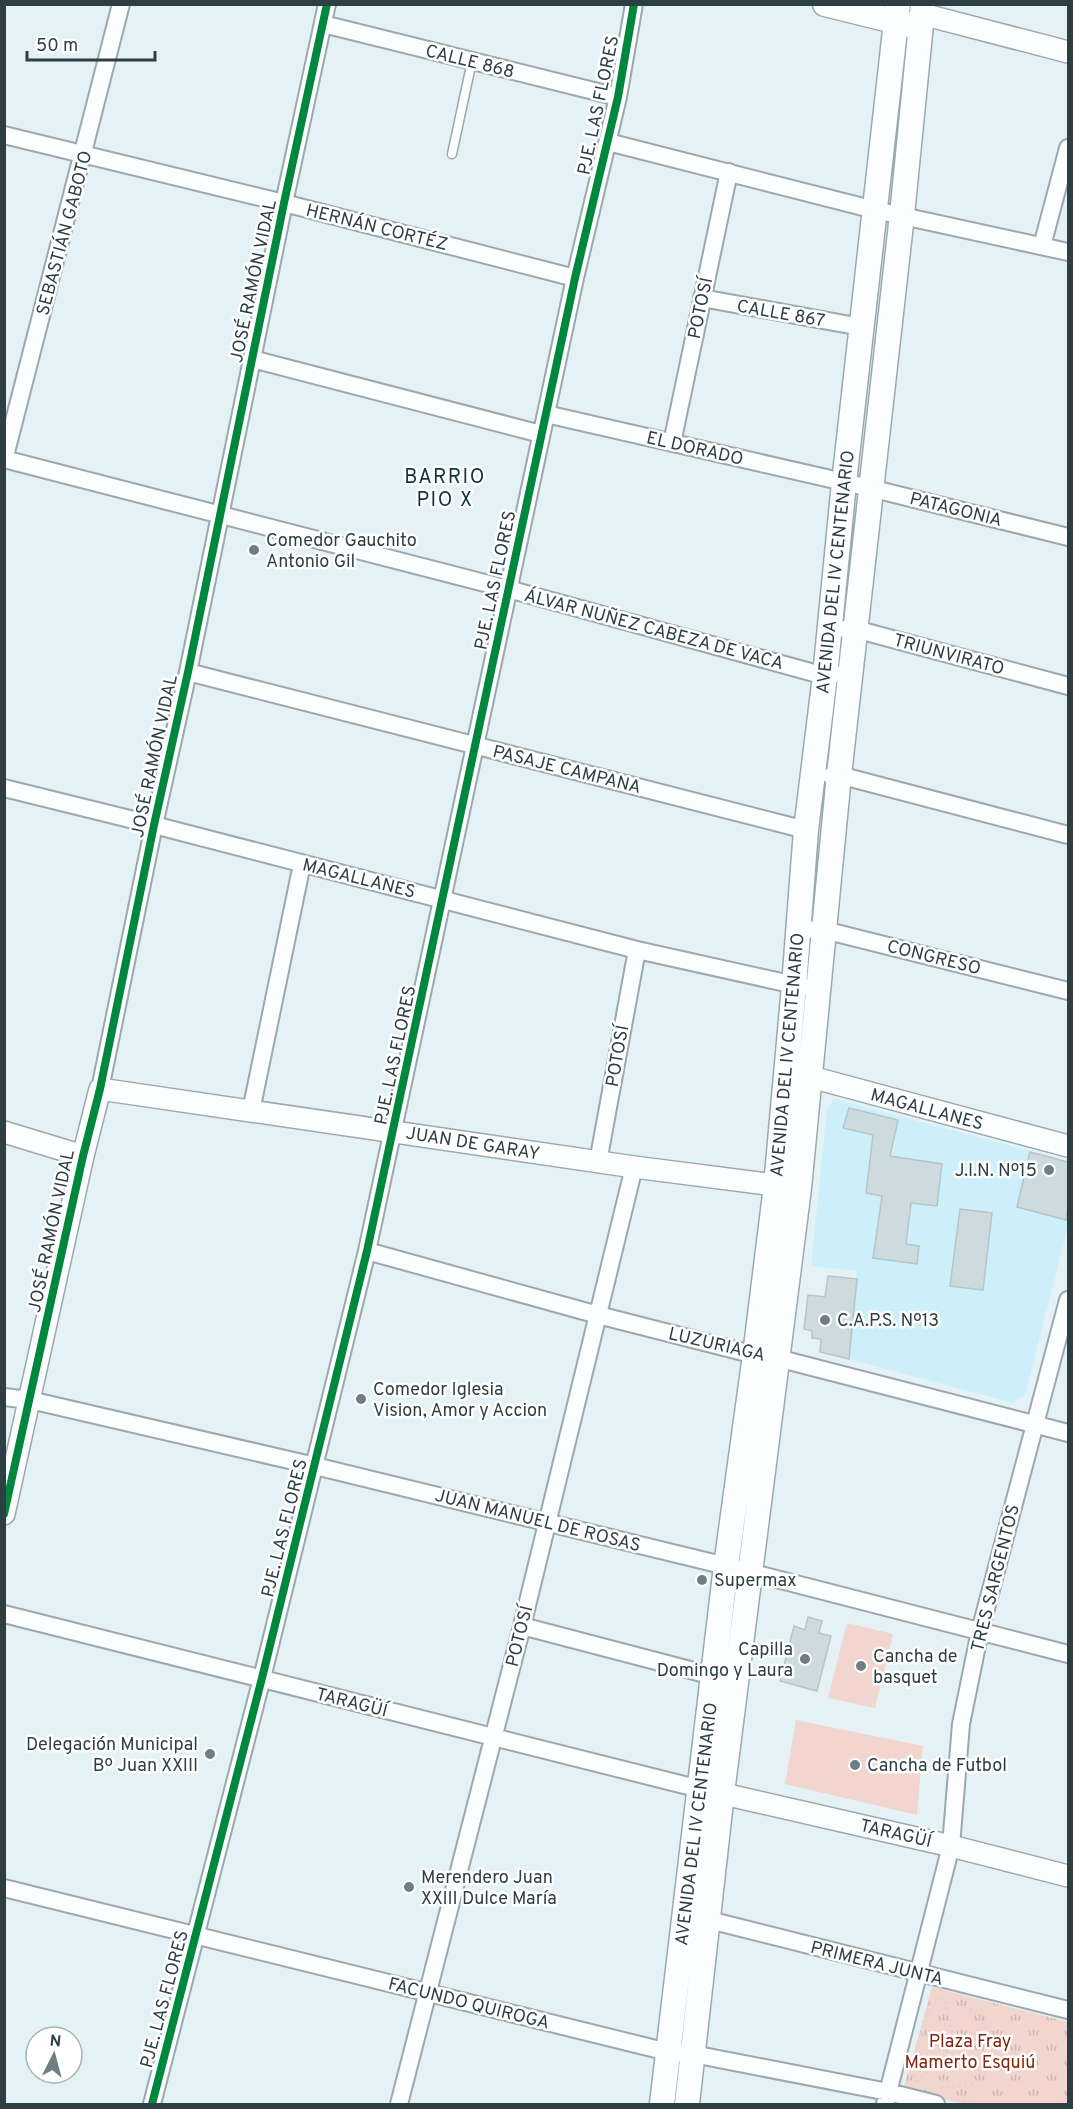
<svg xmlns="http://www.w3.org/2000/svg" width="1073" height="2109" font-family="Overpass,sans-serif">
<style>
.built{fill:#cdeffa}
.park{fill:url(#park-tufts)}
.pitch{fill:#f1d5ce}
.building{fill:#cddbdf;stroke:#b7c4c8;stroke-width:1.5}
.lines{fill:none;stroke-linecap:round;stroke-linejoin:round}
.service-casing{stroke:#9ba9ad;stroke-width:11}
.minor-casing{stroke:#9ba9ad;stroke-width:20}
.tertiary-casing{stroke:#9ba9ad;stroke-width:24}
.secondary-casing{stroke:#9ba9ad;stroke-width:27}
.path{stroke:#d2d6d7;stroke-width:3;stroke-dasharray:1.5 4.5;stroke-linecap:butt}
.service{stroke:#fbfdfe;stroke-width:8}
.minor{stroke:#fbfdfe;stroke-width:16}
.tertiary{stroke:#fbfdfe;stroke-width:21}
.secondary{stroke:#fbfdfe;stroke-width:24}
.cycleway-casing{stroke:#fff;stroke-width:11}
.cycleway{stroke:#00873e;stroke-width:8}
.poi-dot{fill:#6e7e82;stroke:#fff;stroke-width:2}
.labels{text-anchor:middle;stroke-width:5;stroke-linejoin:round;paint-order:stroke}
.street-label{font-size:18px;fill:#2e3f44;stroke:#fff}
.poi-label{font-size:18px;fill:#2e3f44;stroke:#fff;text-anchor:start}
.park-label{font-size:18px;fill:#81240d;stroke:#fff}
.neighbourhood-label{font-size:20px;letter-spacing:1.5px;fill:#0e343e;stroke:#fff}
</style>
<defs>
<pattern id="park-tufts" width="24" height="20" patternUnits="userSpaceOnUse" patternTransform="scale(1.5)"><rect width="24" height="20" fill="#f1d5ce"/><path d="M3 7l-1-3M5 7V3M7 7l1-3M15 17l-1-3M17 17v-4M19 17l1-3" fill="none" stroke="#cfb8b2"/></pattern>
</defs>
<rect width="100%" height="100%" fill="#e4f2f6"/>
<path class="built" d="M834,1099L1068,1161V1226L1025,1395L1013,1403L849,1359L857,1271L811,1266L827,1108Z"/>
<path class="park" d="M932,1987L1068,2022V2104H964L903,2090Z"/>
<path class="pitch" d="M847,1623L893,1634L875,1708L828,1698Z
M796,1720L923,1746L917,1815L785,1784Z"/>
<path class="building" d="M849,1108L898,1120L890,1156L942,1164L937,1206L911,1203L906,1244L919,1246L917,1264L873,1258L882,1196L866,1193L873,1135L843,1128Z
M1030,1152L1068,1162V1206L1066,1220L1017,1207Z
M960,1209L992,1213L983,1290L950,1286Z
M828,1276L857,1279L849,1359L820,1352L821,1339L812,1338V1331L804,1329L808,1295L825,1297Z
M808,1617L822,1621L819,1633L831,1636L817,1691L780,1681L794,1626L805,1630Z"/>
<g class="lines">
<defs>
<path id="service" d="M452,154L472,61"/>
<path id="minor" d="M323,24L618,97
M4,135L284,203L575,278
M608,142L875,210L1068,252
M1042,246L1068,148
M702,298L861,327
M252,359L541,434
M546,414L870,488L1068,537
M672,443L729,172
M4,459L508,589L825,676L835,674
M4,460L121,4
M845,629H855L1068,686
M188,672L806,830
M831,776L839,775L1068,835
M4,788L154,825L637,950L804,987
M799,929L824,930L1068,991
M100,1089L154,825L188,672L284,203L327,4
M251,1111L302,864
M598,1162L637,950
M367,1251L598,1315L755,1355L777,1358L1068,1433
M4,1397L30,1400L315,1466L726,1566L1068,1654
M4,1614L700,1789
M522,1626L713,1676
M4,1888L668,2052L693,2054L888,2092L936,2104
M697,1917L1068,2010
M152,2104L262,1678L367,1251L575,278L618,97L634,4
M399,2104L522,1626L634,1167
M885,2104L951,1846L961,1724L980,1631L1068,1300"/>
<path id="tertiary" d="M922,14L1068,52
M796,1073L1068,1146
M4,1132L83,1156
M4,1514L83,1156L100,1089L634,1167L791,1187
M706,1790L951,1846L1068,1876"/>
<path id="secondary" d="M825,4L910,25
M662,2104L726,1566L755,1355L776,1186L794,986L806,830L825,676L844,483L898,4
M687,2104L722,1793L799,1188L839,775L902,215L923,4"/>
</defs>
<use href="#service" class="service-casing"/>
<use href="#minor" class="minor-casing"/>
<use href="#tertiary" class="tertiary-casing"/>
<use href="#secondary" class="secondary-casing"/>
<path class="path" d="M922,2034L930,2005L945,1997
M912,2069L917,2082
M917,2082L955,2046L944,1997
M941,2088L973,2084L997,2062L996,2039L973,2011L954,2000
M951,2098L975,2104"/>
<use href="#service" class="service"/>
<use href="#minor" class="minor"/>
<use href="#tertiary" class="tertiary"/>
<use href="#secondary" class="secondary"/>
<defs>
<path id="cycleway" d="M4,1514L83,1156L100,1089L154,825L188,672L284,203L327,4
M152,2104L262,1678L367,1251L575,278L618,97L634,4"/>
</defs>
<use href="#cycleway" class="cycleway-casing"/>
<use href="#cycleway" class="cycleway"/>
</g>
<g class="poi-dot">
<circle cx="254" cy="550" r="6"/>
<circle cx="1049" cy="1170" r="6"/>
<circle cx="825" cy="1320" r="6"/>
<circle cx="361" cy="1399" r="6"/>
<circle cx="702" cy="1580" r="6"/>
<circle cx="805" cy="1659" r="6"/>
<circle cx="861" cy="1666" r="6"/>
<circle cx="210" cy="1754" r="6"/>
<circle cx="855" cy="1765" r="6"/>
<circle cx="409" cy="1887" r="6"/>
</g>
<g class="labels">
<g class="street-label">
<text transform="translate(470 61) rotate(14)" y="6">CALLE 868</text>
<text transform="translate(598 105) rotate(-78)" y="6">PJE. LAS FLORES</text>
<text transform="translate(377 227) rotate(14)" y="6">HERNÁN CORTÉZ</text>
<text transform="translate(64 233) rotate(-75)" y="6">SEBASTIÁN GABOTO</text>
<text transform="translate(253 281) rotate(-78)" y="6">JOSÉ RAMÓN VIDAL</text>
<text transform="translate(700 308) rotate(-78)" y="6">POTOSÍ</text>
<text transform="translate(781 313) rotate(10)" y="6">CALLE 867</text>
<text transform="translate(695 448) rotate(13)" y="6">EL DORADO</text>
<text transform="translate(956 509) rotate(14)" y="6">PATAGONIA</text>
<text transform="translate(835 572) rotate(-84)" y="6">AVENIDA DEL IV CENTENARIO</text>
<text transform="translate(495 580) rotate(-78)" y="6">PJE. LAS FLORES</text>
<text transform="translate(654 629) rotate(15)" y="6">ÁLVAR NUÑEZ CABEZA DE VACA</text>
<text transform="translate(949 654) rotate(15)" y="6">TRIUNVIRATO</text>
<text transform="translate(154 756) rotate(-78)" y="6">JOSÉ RAMÓN VIDAL</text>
<text transform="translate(567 769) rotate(14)" y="6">PASAJE CAMPANA</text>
<text transform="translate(359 878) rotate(14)" y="6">MAGALLANES</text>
<text transform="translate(934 957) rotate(14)" y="6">CONGRESO</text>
<text transform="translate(395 1055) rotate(-78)" y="6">PJE. LAS FLORES</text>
<text transform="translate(787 1055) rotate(-85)" y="6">AVENIDA DEL IV CENTENARIO</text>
<text transform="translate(617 1056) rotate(-80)" y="6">POTOSÍ</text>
<text transform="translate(927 1109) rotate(15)" y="6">MAGALLANES</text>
<text transform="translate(473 1143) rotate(9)" y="6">JUAN DE GARAY</text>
<text transform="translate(51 1231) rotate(-78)" y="6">JOSÉ RAMÓN VIDAL</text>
<text transform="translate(717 1344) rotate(13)" y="6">LUZURIAGA</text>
<text transform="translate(538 1520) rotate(14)" y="6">JUAN MANUEL DE ROSAS</text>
<text transform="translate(284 1528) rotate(-76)" y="6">PJE. LAS FLORES</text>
<text transform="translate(995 1578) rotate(-76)" y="6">TRES SARGENTOS</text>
<text transform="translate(519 1636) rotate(-76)" y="6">POTOSÍ</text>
<text transform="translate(352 1702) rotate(14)" y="6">TARAGÜÍ</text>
<text transform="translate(696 1824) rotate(-83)" y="6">AVENIDA DEL IV CENTENARIO</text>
<text transform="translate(896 1833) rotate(13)" y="6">TARAGÜÍ</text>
<text transform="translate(877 1963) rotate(14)" y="6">PRIMERA JUNTA</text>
<text transform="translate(164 1999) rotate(-75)" y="6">PJE. LAS FLORES</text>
<text transform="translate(469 2003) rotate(14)" y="6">FACUNDO QUIROGA</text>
</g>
<g class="poi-label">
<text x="266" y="546">Comedor Gauchito<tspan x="266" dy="21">Antonio Gil</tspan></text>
<text x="1037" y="1176" text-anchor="end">J.I.N. Nº15</text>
<text x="837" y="1326">C.A.P.S. Nº13</text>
<text x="373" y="1395">Comedor Iglesia<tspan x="373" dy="21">Vision, Amor y Accion</tspan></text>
<text x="714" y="1586">Supermax</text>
<text x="793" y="1655" text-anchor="end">Capilla<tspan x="793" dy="21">Domingo y Laura</tspan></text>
<text x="873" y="1662">Cancha de<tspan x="873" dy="21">basquet</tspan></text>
<text x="198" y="1750" text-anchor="end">Delegación Municipal<tspan x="198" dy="21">Bº Juan XXIII</tspan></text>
<text x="867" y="1771">Cancha de Futbol</text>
<text x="421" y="1883">Merendero Juan<tspan x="421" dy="21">XXIII Dulce María</tspan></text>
</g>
<g class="park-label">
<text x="970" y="2047">Plaza Fray<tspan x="970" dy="21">Mamerto Esquiú</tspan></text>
</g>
<g class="neighbourhood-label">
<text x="445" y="483">BARRIO<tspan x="445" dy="23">PIO X</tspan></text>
</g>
</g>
<rect width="1073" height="2109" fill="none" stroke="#2e3f44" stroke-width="12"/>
<g transform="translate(54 2055) rotate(6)"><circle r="28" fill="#ffffff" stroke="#abb2b4" stroke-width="1.5"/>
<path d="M0-4.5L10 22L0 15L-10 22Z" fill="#6e7e82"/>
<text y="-9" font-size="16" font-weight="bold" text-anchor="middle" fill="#2e3f44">N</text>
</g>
<path d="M27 51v9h128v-9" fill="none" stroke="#2e3f44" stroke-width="3"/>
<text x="36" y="51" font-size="18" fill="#2e3f44" stroke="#ffffff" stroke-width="4.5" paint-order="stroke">50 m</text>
</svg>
